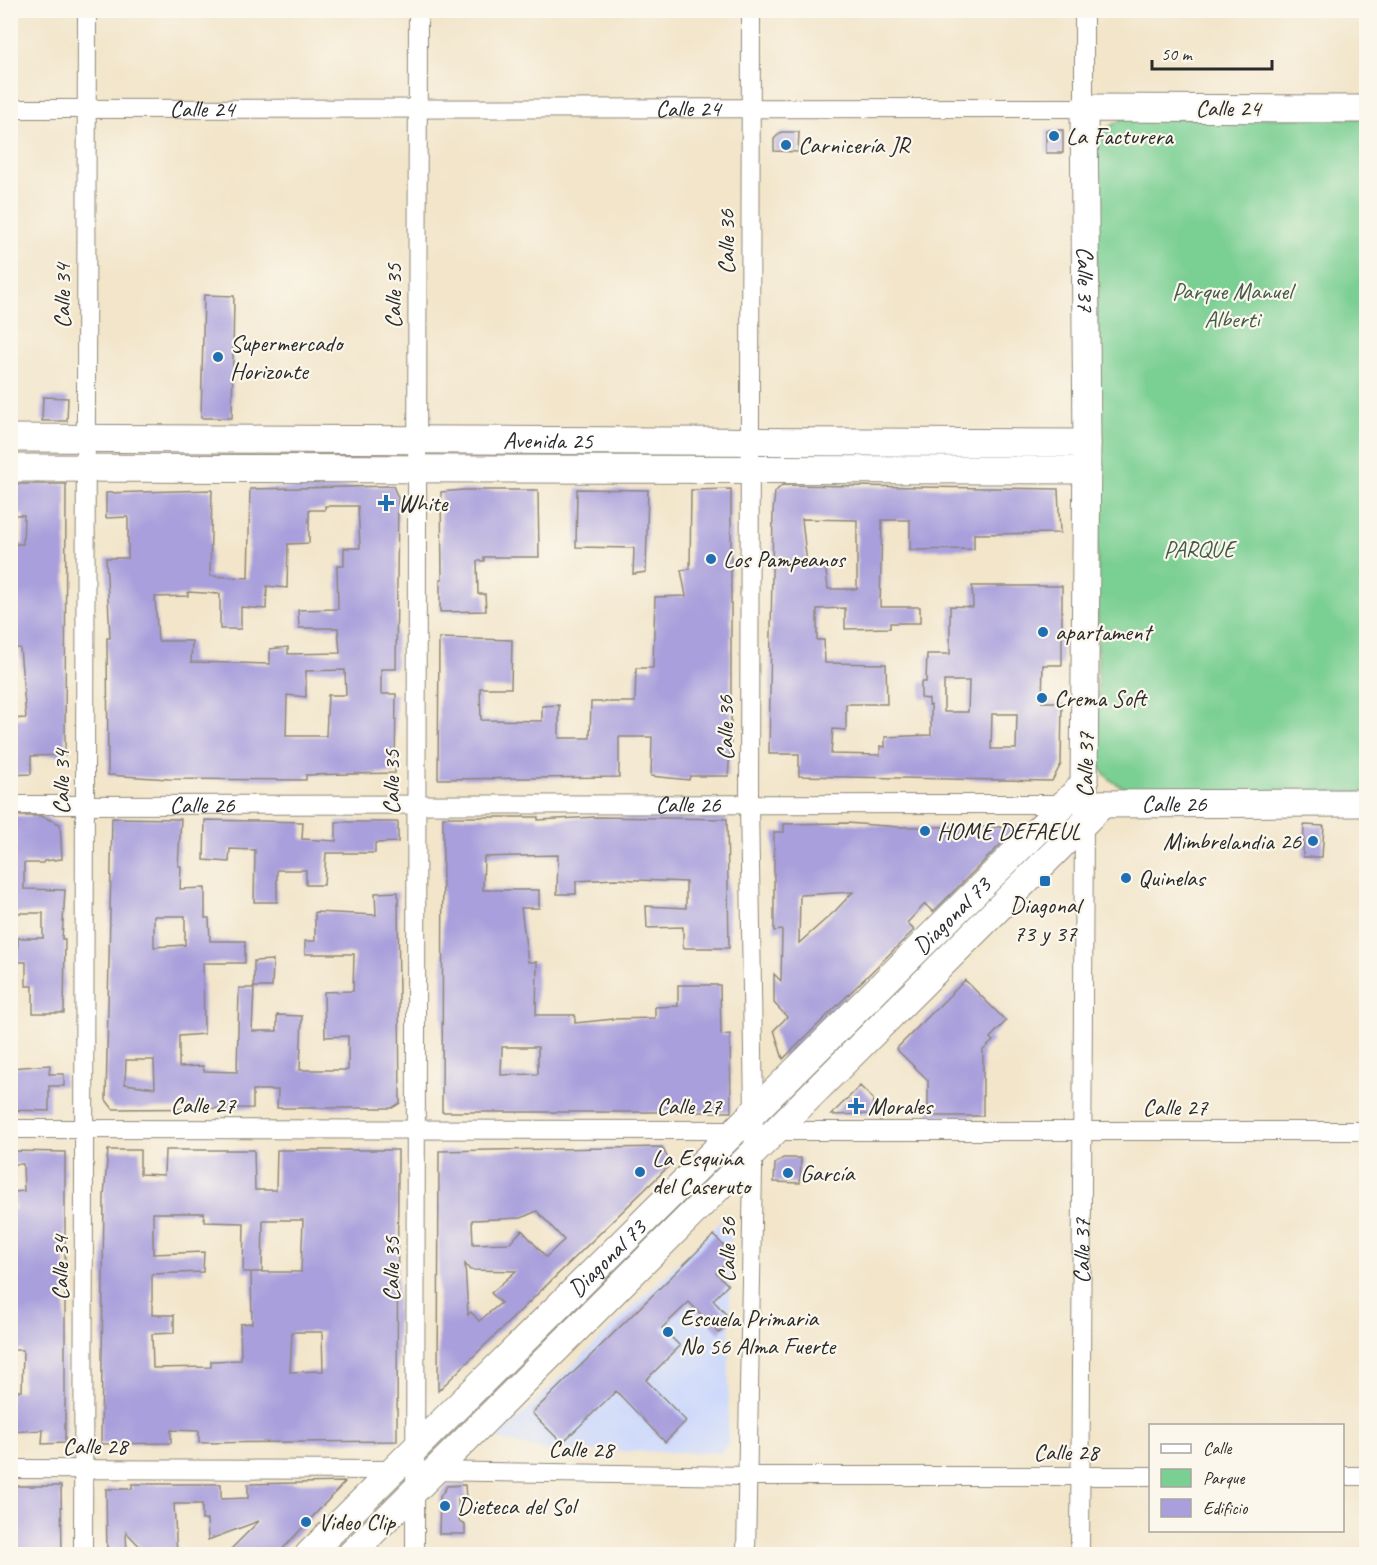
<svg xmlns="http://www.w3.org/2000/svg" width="1377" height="1565" font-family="Caveat,sans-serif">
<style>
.built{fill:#cfdafa}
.green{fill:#7acf93;stroke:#527d5f;stroke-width:1.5}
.building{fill:#a89fdc;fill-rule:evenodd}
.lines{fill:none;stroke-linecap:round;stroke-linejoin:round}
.street-casing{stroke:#8e887a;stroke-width:20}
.secondary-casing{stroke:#8e887a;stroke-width:29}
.street{stroke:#fff;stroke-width:18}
.secondary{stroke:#fff;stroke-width:27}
.poi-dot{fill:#1f6fb2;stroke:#fbf7ec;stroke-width:2}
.labels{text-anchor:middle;stroke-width:4.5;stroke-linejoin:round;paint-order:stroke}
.street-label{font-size:24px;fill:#2b2b2b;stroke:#fbf7ec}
.poi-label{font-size:24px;fill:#2b2b2b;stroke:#fbf7ec;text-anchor:start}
.park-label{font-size:24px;fill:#435c4a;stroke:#fbf7ec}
</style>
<rect width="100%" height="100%" fill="#fbf7ec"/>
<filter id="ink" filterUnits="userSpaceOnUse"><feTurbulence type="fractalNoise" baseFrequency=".0167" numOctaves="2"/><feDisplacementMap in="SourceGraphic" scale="12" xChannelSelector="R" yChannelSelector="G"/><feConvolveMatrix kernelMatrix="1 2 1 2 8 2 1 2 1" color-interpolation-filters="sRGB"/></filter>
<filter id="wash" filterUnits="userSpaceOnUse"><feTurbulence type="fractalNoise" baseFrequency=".008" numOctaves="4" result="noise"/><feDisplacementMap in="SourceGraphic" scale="24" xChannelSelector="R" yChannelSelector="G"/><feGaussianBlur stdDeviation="1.35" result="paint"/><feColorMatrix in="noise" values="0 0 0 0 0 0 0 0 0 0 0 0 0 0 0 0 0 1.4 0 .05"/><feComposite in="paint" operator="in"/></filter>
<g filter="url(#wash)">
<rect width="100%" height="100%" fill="#f2e5ca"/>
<path class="built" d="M724,1218L731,1224L728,1444L720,1453L543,1450L497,1439Z"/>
<path class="green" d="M1123,118H1366V792L1146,793C1125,789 1106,784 1098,762L1096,152L1103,131Z"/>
<g id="blocks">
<path class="building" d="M1046,130H1063V153H1046Z
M781,132H799L798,152L774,151V139Z
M204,295L234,296L232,418H201Z
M43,397L68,398L67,421H42Z
M10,484H66L65,755L31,756V774L10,775V719L26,718L20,648H10V605H15V580H10V544H23L24,515H10Z
M782,485L1058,489L1060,533L974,534V549L910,550V520H882L880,607H920V623H890V628L845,629V608L817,609V640H824L825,663L886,664L887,704H846V730L833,729L831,754L880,755V746L885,747V737L931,735V705H929V699L921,698V682H926L927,654H950V606L973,607L972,586H1062V665H1043L1042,702H1062L1061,764L1052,781L799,776V754H769L773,511L775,492ZM802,519L857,520V589H828L825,563L807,564ZM944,681H969L968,712H944ZM992,714H1017L1016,749H991Z
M393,486L398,498L396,669H381V694H396L395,773L306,775V780L169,779L108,775L107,638H110L106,558H128V517L106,518V493L212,490L210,576L248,578L250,489ZM325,506H358L360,548H344V566H337L338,609L298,610L299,628H338L340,653L288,654V647L270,649V664L191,662L192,641H158L155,597L188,596V592L220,594V629H241V607L266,609L267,586L287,588L288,544L309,543V510H325ZM345,670L346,695H328L326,736H286L287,695L306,697V671Z
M577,489L648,490L646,572L633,574L634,548L576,547Z
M731,489V742L728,776H690L689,780L651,776L652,737H619V777L438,779L439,638L512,640L511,688H480L481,720L542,721V706L559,705V738H590L591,702H635L636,668H653L655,597L686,596L681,570L690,569L691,490Z
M463,490H538L539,557H484V561H477L478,594H485L486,611L440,612V579H442L441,492Z
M10,816H41L60,824L62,859L44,861L43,863H24V889L65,890L62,939H65L64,1013H33V986H26V962H17L18,938H43V913H10Z
M443,817H538V820L596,817L727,819L729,948H683V927L647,928L646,906L686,908V882L615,879L576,881V894H557L558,855L484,857L483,890H539V908H521L528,962H537L536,1015H575V1023L614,1019L655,1018V1007L678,1006V985H720L721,1035L730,1034L731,1112H442ZM502,1047H538V1074L501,1075Z
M112,818L181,819L178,866H181L180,889L205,888V918H209L210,941H245V963H203L204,1034L179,1036V1067L203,1066L204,1071L237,1072L239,988H254L252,1031H277V1015L302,1016L300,1070H348V1036L325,1037L324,992L353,991L354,954H305V941H315V912L376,915L375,893L398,892L400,1103L392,1108H277L278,1090H253V1108L113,1109L106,1100ZM154,916H185V945L154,947ZM126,1060H154L155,1088L125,1084Z
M205,820L303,822L302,839L336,841V822H398V842L375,843V853H326L324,885H306V870H277V902H254L255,850L230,849L229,862L204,860Z
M847,823L898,827H1018L933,912L925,904L907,923L914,930L783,1059L774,1030L787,1017L774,1003V974L781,981L782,930L774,931V832H784V824ZM853,892L835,911L799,943L800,895Z
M1304,825L1324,826L1322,857H1303Z
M273,960L272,987H254V961Z
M965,980L1006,1021L990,1038L993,1041L983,1050V1116H928V1080L896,1049Z
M50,1065L49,1074H64V1086H49V1111L10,1110V1068Z
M860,1086L873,1099L871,1114L831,1115Z
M662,1147L671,1164L438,1391L439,1151ZM537,1211L564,1240L546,1257L522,1230L510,1243L473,1244L472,1220L521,1218ZM465,1264L470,1270L516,1271L491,1293L501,1303L479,1321L471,1312L468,1315Z
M108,1150H140V1174L164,1175L165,1150H254L255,1190H276L277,1150H398L397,1441L199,1443V1431L171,1430V1443L101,1444L104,1196ZM153,1213H204V1222L244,1223L243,1272H251L252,1323L240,1324L241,1360L211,1361V1367L153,1368L152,1334L174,1333V1315H152V1274L203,1272L204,1252L153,1254ZM263,1220H303L301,1272H252H262ZM292,1332H322L323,1371L290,1372Z
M10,1151L65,1152V1443L42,1444L43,1430L10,1432V1391H22L23,1350H10V1209L15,1210L14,1192L24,1191L23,1164H10Z
M783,1158H801L800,1183L774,1182L775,1164Z
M714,1235L733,1256L716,1273L728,1285L713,1300L732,1321L719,1333L689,1302L662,1328L680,1346L646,1380L686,1421L665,1442L616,1391L562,1443L532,1413Z
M345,1482L278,1554H226L259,1521L208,1540L207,1520H202V1504H174L177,1554H147L126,1532L127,1554H107L106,1489H132V1484H221V1499L248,1498V1484Z
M465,1485L466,1499H458L459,1521L465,1524V1534H439L440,1497L447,1486Z
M10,1486H61L62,1554H10Z"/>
</g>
</g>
<g filter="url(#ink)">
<use href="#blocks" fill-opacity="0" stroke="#8e887a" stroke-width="1.5"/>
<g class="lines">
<defs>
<g id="street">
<path id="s1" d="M10,109L1084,108V10"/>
<path id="s2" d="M10,805L1068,804"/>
<path d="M10,1129L741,1130"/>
<path d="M771,1131H1366"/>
<path d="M10,1469L399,1470"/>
<path d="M429,1471L747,1476H1150"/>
<path d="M1342,1476H1366"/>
<path d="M83,1554L87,10"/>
<path d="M415,1554L418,10"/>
<path d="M746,1554L754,1113L749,804L751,10"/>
<path id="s3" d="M1080,1554L1084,818"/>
</g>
<g id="secondary">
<path id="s4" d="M1366,109L1084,108L1087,443L1084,784V804L1366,803"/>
<path id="s5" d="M10,438L1087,443"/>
<path d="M10,468L1087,470"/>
<path id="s6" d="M309,1554L1084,784"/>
<path d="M351,1554L1103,804"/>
</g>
</defs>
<use href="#street" class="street-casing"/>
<use href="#secondary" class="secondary-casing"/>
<use href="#street" class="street"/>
<use href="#secondary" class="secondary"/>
</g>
</g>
<g class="poi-dot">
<circle cx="1054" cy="136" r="6"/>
<circle cx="786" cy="145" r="6"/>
<circle cx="218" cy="357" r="6"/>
<path d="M383 494h6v6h6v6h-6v6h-6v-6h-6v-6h6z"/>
<circle cx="711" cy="559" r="6"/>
<circle cx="1043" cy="632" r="6"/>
<circle cx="1042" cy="698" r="6"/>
<circle cx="925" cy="831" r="6"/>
<circle cx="1313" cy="841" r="6"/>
<circle cx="1126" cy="878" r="6"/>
<rect x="1039" y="875" width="12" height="12" rx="3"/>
<path d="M853 1097h6v6h6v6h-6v6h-6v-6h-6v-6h6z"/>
<circle cx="640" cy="1172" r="6"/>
<circle cx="788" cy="1173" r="6"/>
<circle cx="668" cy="1332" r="6"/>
<circle cx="445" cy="1506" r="6"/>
<circle cx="306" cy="1522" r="6"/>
</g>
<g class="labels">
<g class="street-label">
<text x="1228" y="116">Calle 24</text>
<text dy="8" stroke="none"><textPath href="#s1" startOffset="192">Calle 24</textPath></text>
<text dy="8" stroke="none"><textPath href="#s1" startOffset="678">Calle 24</textPath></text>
<text transform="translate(726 242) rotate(-90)" y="8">Calle 36</text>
<text dy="8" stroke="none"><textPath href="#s4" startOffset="453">Calle 37</textPath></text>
<text transform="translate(62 296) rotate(-90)" y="8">Calle 34</text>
<text transform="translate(393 296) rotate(-90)" y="8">Calle 35</text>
<text dy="8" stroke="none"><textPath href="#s5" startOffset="538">Avenida 25</textPath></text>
<text transform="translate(725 728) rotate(-90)" y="8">Calle 36</text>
<text transform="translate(1085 765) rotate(-89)" y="8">Calle 37</text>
<text transform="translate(61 782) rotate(-90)" y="8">Calle 34</text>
<text transform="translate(391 782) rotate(-90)" y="8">Calle 35</text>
<text dy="8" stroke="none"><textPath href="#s4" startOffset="1068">Calle 26</textPath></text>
<text dy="8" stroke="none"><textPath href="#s2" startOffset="678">Calle 26</textPath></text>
<text dy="8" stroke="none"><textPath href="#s2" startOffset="192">Calle 26</textPath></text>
<text dy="8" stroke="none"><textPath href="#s6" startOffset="906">Diagonal 73</textPath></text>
<text x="203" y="1113">Calle 27</text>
<text x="689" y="1114">Calle 27</text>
<text x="1175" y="1115">Calle 27</text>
<text transform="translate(727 1250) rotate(-89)" y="8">Calle 36</text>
<text dy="8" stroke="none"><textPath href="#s3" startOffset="303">Calle 37</textPath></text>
<text dy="8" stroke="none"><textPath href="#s6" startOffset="420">Diagonal 73</textPath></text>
<text transform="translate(60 1268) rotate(-90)" y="8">Calle 34</text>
<text transform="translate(391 1269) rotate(-90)" y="8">Calle 35</text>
<text x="95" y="1454">Calle 28</text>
<text transform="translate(581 1449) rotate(1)" y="8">Calle 28</text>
<text x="1066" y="1460">Calle 28</text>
</g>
<g class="poi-label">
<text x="1066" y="144">La Facturera</text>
<text x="798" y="153">Carnicería JR</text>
<text x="230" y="351">Supermercado<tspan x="230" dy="28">Horizonte</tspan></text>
<text x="398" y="511">White</text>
<text x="723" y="567">Los Pampeanos</text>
<text x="1055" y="640">apartament</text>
<text x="1054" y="706">Crema Soft</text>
<text x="937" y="839">HOME DEFAEUL</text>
<text x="1301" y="849" text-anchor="end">Mimbrelandia 26</text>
<text x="1138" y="886">Quinelas</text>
<text x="1045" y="913" text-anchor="middle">Diagonal<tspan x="1045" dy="28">73 y 37</tspan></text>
<text x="868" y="1114">Morales</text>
<text x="652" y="1166">La Esquina<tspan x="652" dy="28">del Caseruto</tspan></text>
<text x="800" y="1181">García</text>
<text x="680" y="1326">Escuela Primaria<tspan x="680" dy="28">No 56 Alma Fuerte</tspan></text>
<text x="457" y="1514">Dieteca del Sol</text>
<text x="318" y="1530">Video Clip</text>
</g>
<g class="park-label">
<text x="1232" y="299">Parque Manuel<tspan x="1232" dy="28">Alberti</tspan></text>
<text x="1199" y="557">PARQUE</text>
</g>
</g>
<rect width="1377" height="1565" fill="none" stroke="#fbf7ec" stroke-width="36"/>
<rect x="1149" y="1424" width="195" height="108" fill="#fbf7ec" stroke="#a8a59f" stroke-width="1.5"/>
<rect x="1161" y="1444" width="30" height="9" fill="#ffffff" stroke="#a8a59f" stroke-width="1.5"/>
<text x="1203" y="1454" font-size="18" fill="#2b2b2b">Calle</text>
<rect x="1161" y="1469" width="30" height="18" fill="#7acf93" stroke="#a8a59f" stroke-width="1.5"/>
<text x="1203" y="1484" font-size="18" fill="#2b2b2b">Parque</text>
<rect x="1161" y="1499" width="30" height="18" fill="#a89fdc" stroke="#a8a59f" stroke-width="1.5"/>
<text x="1203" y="1514" font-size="18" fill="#2b2b2b">Edificio</text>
<path d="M1152 60v9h120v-9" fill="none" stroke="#2b2b2b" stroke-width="3"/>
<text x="1161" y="60" font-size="18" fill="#2b2b2b" stroke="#fbf7ec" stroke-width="4.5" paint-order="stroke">50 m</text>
</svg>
